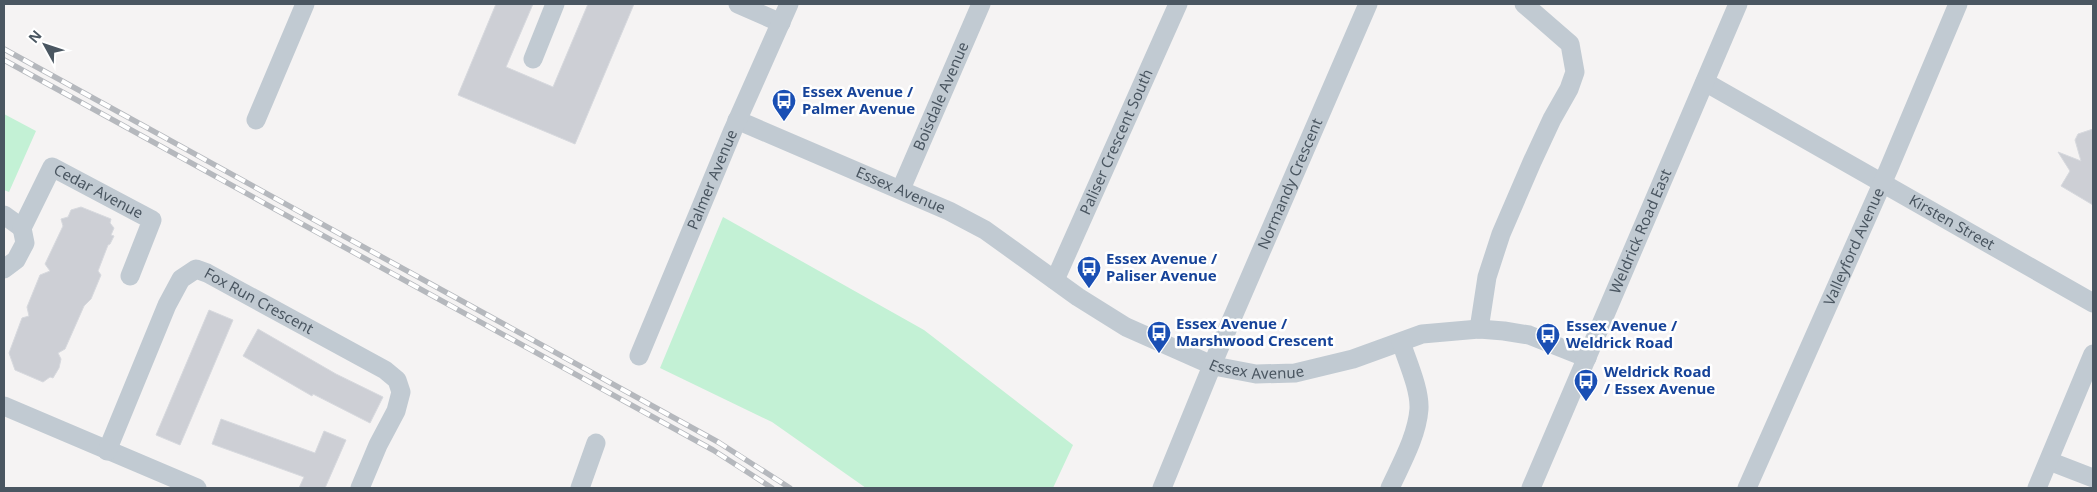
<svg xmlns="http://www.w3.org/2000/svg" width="2097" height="492" font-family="'Noto Sans',sans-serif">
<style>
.green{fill:#c3f1d5}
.building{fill:#cdcfd5;stroke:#d7d9de}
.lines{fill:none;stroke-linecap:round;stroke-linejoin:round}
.minor{stroke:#c1cad2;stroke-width:19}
.rail-casing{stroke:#b5b8bd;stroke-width:5.5}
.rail{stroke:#fff;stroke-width:4;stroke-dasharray:11;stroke-linecap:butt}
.labels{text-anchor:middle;stroke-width:5;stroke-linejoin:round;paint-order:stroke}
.transit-label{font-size:15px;font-weight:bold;fill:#164399;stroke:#fff;text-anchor:start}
.street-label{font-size:15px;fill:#4a5661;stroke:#fff}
</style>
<rect width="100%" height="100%" fill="#f5f3f3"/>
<path class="green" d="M4,114L36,131L9,192L4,190Z
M723,217L924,330L1073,445L1053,488H866L772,422L660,368Z"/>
<path class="building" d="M496,4H533L506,67L553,87L588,4H634L575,144L458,95Z
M2093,129V205L2061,186L2070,171L2058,152L2081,161L2075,140L2078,134Z
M81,207L111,219L110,223L114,228L111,235L114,236L110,244L108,245L98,271L101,275L91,299L84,306L65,349L58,353L61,359L59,368L53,378L50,377L43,382L15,370L9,353L22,318L29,316L27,307L40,275L50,271L45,264L63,226L61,219L68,217L71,210Z
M209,310L233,320L180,445L156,435Z
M258,329L336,374L383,397L370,423L313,394L312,396L243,356Z
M221,419L315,453L324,431L346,440L325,488H299L304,477L212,444Z"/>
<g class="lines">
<g class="minor">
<path d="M738,4L781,23"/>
<path d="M533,59L555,4"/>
<path id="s1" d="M1705,82L2093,303"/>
<path d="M256,120L305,4"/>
<path id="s2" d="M737,120L949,211L985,230L1078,297L1126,327L1214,366L1256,374L1295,373L1353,359L1422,334L1479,329L1504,331L1529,335L1587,358"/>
<path id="s3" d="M901,189L981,4"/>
<path d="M4,215L22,228"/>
<path id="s4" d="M4,269L16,260L25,243L22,228L52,167L152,220L130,276"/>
<path id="s5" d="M1055,280L1178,4"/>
<path d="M1479,329L1487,277L1501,234L1532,162L1552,119L1569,89L1575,72L1570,44L1524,4"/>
<path id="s6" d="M639,356L733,130L789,4"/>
<path d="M4,406L197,488"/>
<path id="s7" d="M107,451L167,305L181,279L196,269L207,273L385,370L397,380L401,392L396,411L378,445L360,488"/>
<path d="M2049,461L2093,478"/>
<path d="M580,488L596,443"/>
<path id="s8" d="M1162,488L1218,351L1368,4"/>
<path d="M1390,488C1401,464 1417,436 1419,409C1420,389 1407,361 1401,342"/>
<path id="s9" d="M1531,488L1738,4"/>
<path id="s10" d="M1747,488L1889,168L1958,4"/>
<path d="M2037,488L2093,354"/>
</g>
<defs>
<path id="rail" d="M4,49L718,442L790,488
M4,60L713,450L772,488"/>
</defs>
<use href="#rail" class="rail-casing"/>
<use href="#rail" class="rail"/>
</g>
<defs>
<symbol id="bus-pin" viewBox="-11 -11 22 30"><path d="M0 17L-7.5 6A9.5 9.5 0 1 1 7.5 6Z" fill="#1a4fb4" stroke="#fff"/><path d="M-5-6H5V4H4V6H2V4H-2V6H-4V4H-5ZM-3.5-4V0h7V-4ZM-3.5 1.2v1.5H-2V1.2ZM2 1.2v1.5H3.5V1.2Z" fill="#fff"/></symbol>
</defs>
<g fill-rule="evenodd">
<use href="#bus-pin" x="770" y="87" width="28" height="38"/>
<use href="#bus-pin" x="1075" y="254" width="28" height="38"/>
<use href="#bus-pin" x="1145" y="319" width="28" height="38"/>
<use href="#bus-pin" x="1534" y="321" width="28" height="38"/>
<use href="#bus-pin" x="1572" y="367" width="28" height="38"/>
</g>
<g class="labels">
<g class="transit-label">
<text x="802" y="97">Essex Avenue /<tspan x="802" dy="17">Palmer Avenue</tspan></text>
<text x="1106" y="264">Essex Avenue /<tspan x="1106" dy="17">Paliser Avenue</tspan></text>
<text x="1176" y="329">Essex Avenue /<tspan x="1176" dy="17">Marshwood Crescent</tspan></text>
<text x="1566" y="331">Essex Avenue /<tspan x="1566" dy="17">Weldrick Road</tspan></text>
<text x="1604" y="377">Weldrick Road<tspan x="1604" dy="17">/ Essex Avenue</tspan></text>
</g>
<g class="street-label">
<text dy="5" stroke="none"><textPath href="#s3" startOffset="101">Boisdale Avenue</textPath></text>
<text dy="5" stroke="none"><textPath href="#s5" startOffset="151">Paliser Crescent South</textPath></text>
<text dy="5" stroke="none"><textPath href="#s6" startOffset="191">Palmer Avenue</textPath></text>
<text dy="5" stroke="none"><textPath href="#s8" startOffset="330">Normandy Crescent</textPath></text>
<text dy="5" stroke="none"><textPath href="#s2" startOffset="178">Essex Avenue</textPath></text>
<text dy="5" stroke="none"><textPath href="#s4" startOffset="170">Cedar Avenue</textPath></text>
<text dy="5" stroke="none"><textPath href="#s1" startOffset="284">Kirsten Street</textPath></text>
<text dy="5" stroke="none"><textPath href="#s9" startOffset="279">Weldrick Road East</textPath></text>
<text dy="5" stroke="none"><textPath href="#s10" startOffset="264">Valleyford Avenue</textPath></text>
<text dy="5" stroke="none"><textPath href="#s7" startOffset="276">Fox Run Crescent</textPath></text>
<text dy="5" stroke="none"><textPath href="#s2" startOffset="582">Essex Avenue</textPath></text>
</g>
</g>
<rect width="2097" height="492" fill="none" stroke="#4a5661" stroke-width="10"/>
<g transform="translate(45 45) rotate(310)" stroke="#ffffff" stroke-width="4" paint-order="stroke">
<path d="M0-4L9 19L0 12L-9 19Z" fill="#4a5661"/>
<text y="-8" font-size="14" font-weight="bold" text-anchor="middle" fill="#4a5661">N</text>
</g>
</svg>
